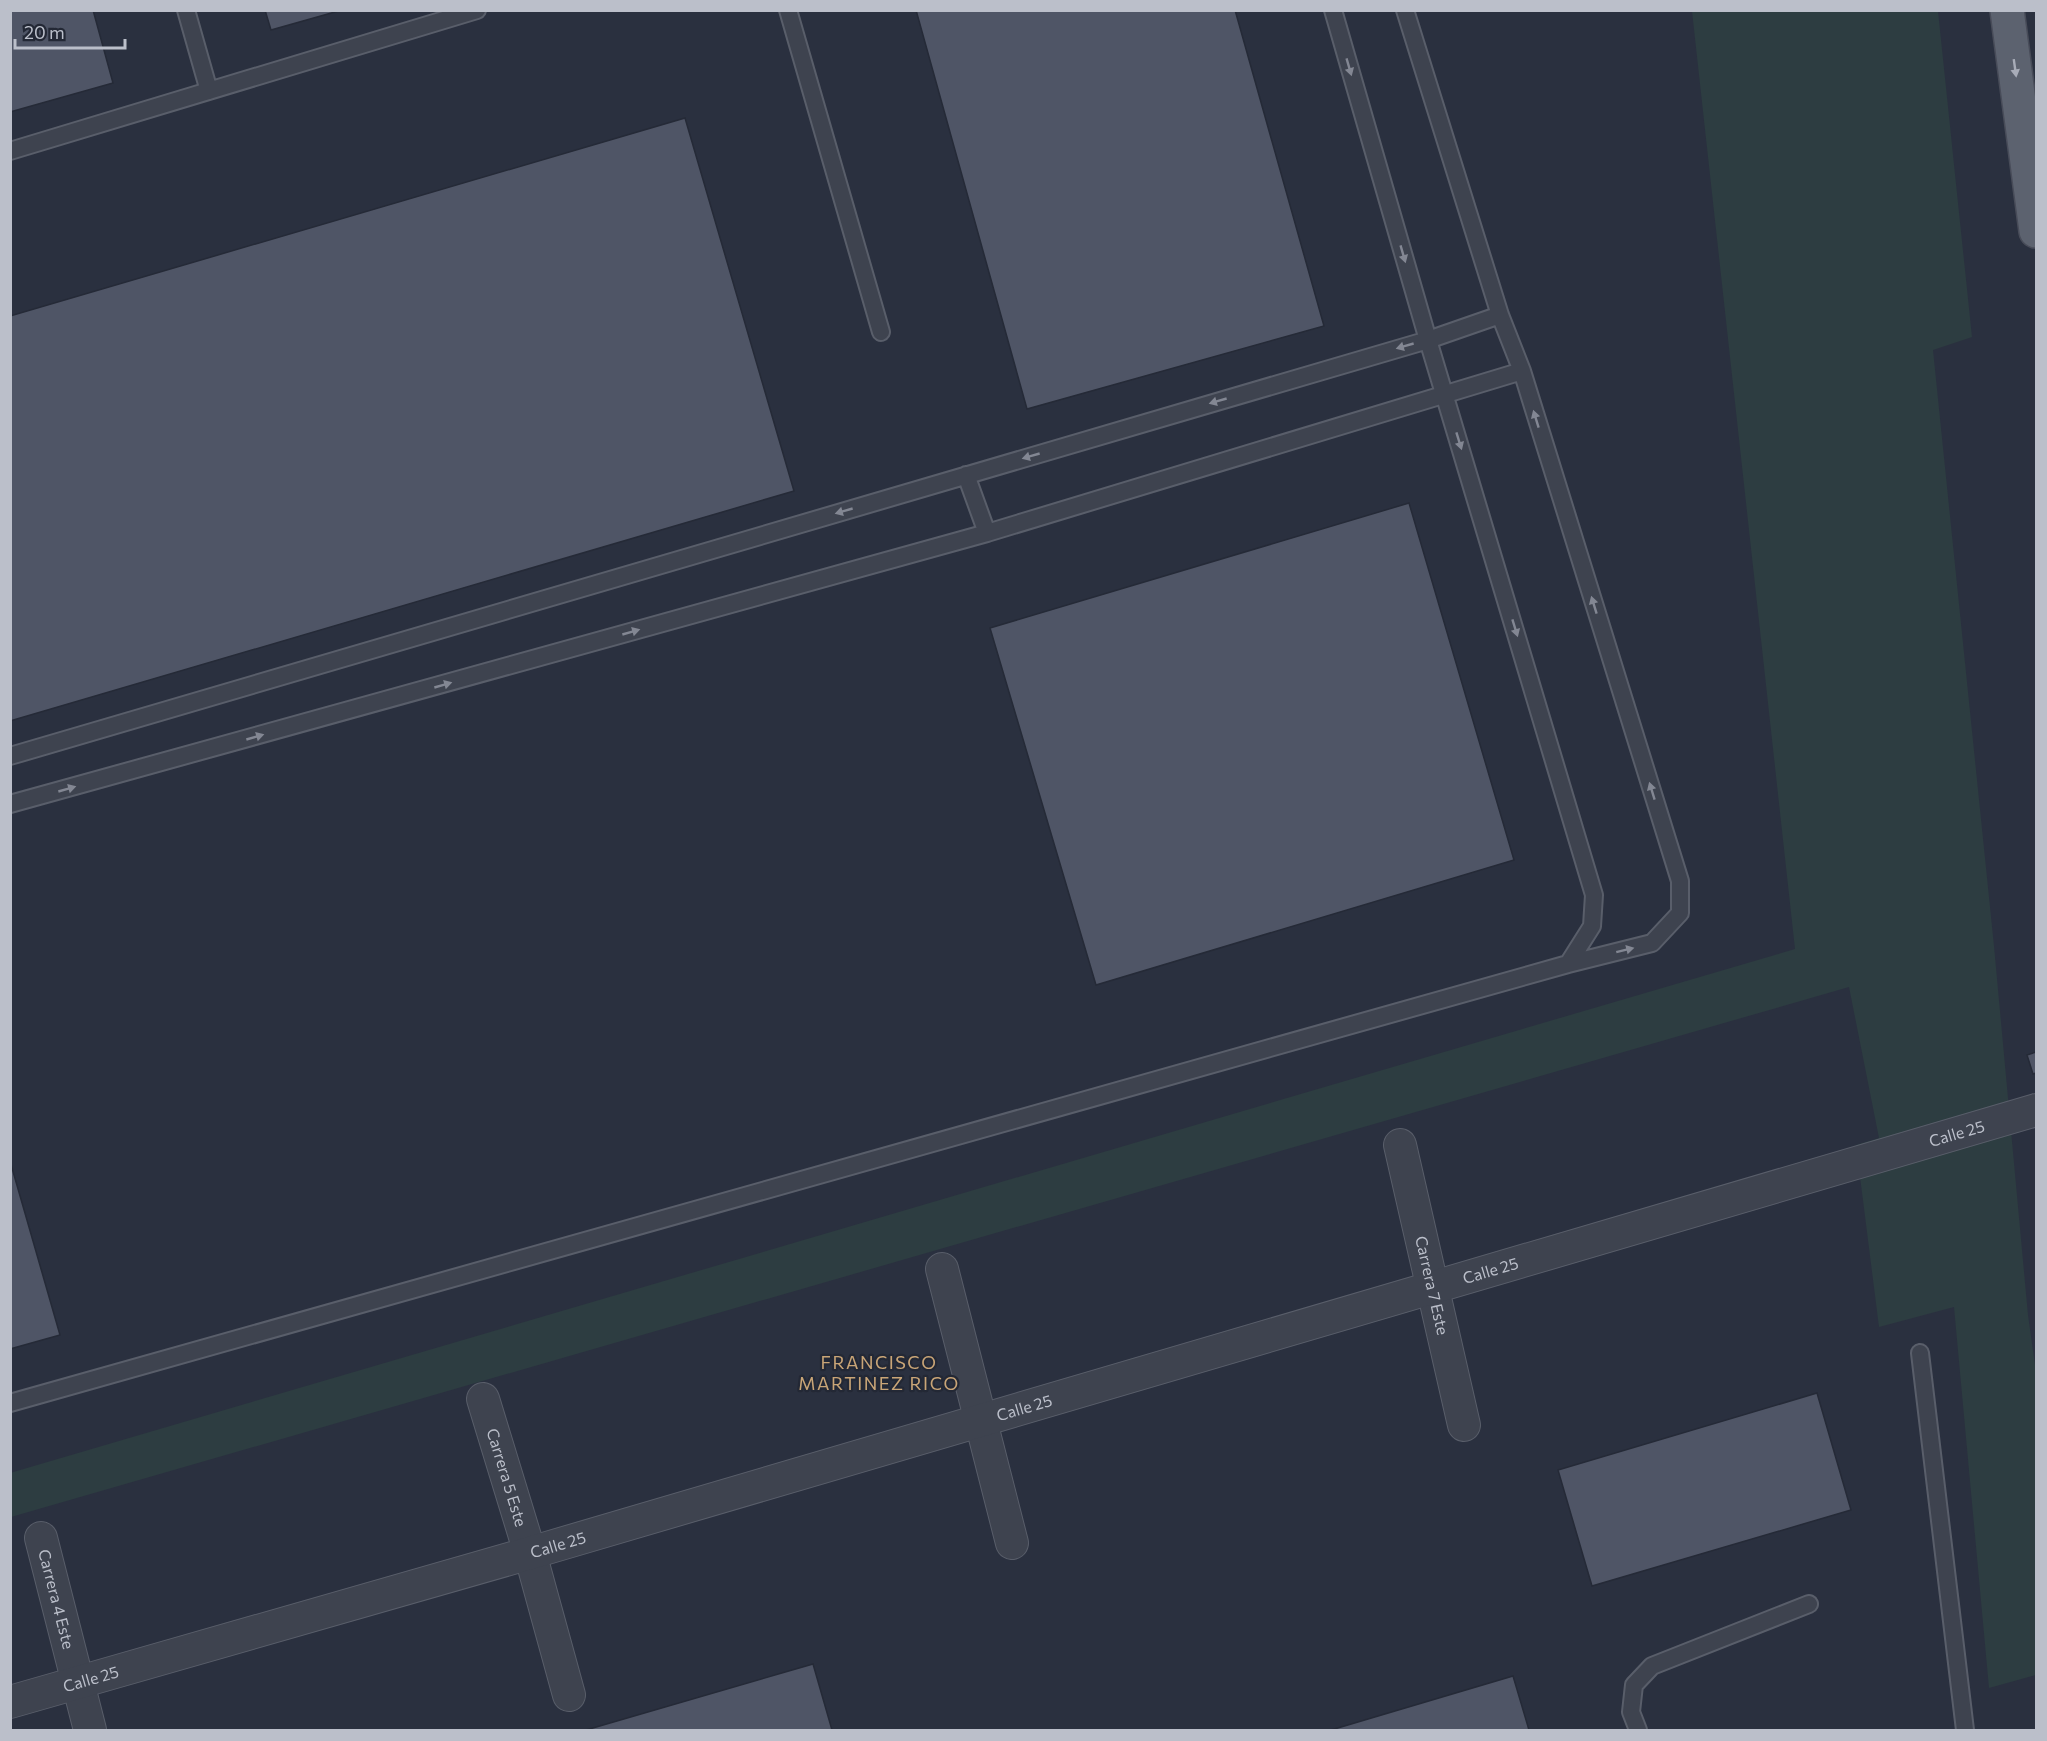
<svg xmlns="http://www.w3.org/2000/svg" width="2047" height="1741" font-family="Commissioner,sans-serif">
<style>
.green{fill:#2d3d41}
.building{fill:#4f5566;stroke:#252a37;stroke-width:1.5}
.lines{fill:none;stroke-linecap:round;stroke-linejoin:round}
.service-casing{stroke:#595e6a;stroke-width:20}
.minor-casing{stroke:#595e6a;stroke-width:34}
.primary-casing{stroke:#484c59;stroke-width:36}
.service{stroke:#3e434f;stroke-width:16}
.minor{stroke:#3e434f;stroke-width:32}
.primary{stroke:#5c626f;stroke-width:33}
.oneway{fill:#838793}
.oneway2{fill:#a8acb8}
.labels{text-anchor:middle;stroke-width:4.5;stroke-linejoin:round;paint-order:stroke}
.street-label{font-size:16px;fill:#bbbfca;stroke:#232835}
.neighbourhood-label{font-size:18px;letter-spacing:1.5px;fill:#c9a577;stroke:#232835}
</style>
<rect width="100%" height="100%" fill="#2a303f"/>
<path class="green" d="M1692,11H1938L1972,337L1933,350L1994,946L2028,1315L2036,1372V1675L1989,1688L1954,1307L1879,1327L1856,1145L1879,1138L1849,987L11,1517L10,1473L1795,949Z"/>
<path class="building" d="M10,10H93L113,83L10,112Z
M265,10H342L271,30Z
M916,10H1235L1324,326L1027,409Z
M685,118L794,491L10,721V316Z
M1409,503L1514,860L1096,985L990,628Z
M2036,1052V1073L2033,1074L2027,1055Z
M10,1161L60,1335L10,1349Z
M1817,1393L1851,1510L1592,1586L1558,1470Z
M813,1664L832,1730H586Z
M1513,1676L1529,1730H1331Z"/>
<g class="lines">
<defs>
<path id="service" d="M186,10L209,91
M788,10L881,332
M1333,10L1428,340L1594,895L1592,926L1568,964
M10,151L477,10
M966,475L987,533
M10,756L1428,340L1500,315
M10,804L987,533L1522,371
M1920,1353L1965,1730
M10,1403L1568,964L1652,943L1680,913V881L1522,371L1500,315L1405,10
M1638,1730L1631,1712L1634,1685L1652,1666L1809,1604"/>
<g id="minor">
<path id="s1" d="M1400,1145L1464,1425"/>
<path d="M942,1269L1012,1543"/>
<path id="s2" d="M483,1399L530,1553L569,1695"/>
<path id="s3" d="M41,1538L90,1730"/>
<path id="s4" d="M10,1702L530,1553L2036,1110"/>
</g>
<path id="primary" d="M2007,10L2036,231"/>
</defs>
<use href="#service" class="service-casing"/>
<use href="#minor" class="minor-casing"/>
<use href="#primary" class="primary-casing"/>
<use href="#service" class="service"/>
<use href="#minor" class="minor"/>
<use href="#primary" class="primary"/>
</g>
<defs><path id="oneway-solid" d="M-6-.8H1V-3.2L6.5 0L1 3.2V.8H-6Z" transform="scale(1.5)"/></defs>
<g class="oneway">
<use href="#oneway-solid" transform="translate(1349 67) rotate(74)"/>
<use href="#oneway-solid" transform="translate(1403 254) rotate(74)"/>
<use href="#oneway-solid" transform="translate(1405 346) rotate(164)"/>
<use href="#oneway-solid" transform="translate(1218 401) rotate(164)"/>
<use href="#oneway-solid" transform="translate(1536 419) rotate(-107)"/>
<use href="#oneway-solid" transform="translate(1459 441) rotate(73)"/>
<use href="#oneway-solid" transform="translate(1031 456) rotate(164)"/>
<use href="#oneway-solid" transform="translate(844 511) rotate(164)"/>
<use href="#oneway-solid" transform="translate(1594 605) rotate(-107)"/>
<use href="#oneway-solid" transform="translate(1515 628) rotate(73)"/>
<use href="#oneway-solid" transform="translate(631 632) rotate(-16)"/>
<use href="#oneway-solid" transform="translate(443 685) rotate(-16)"/>
<use href="#oneway-solid" transform="translate(255 737) rotate(-16)"/>
<use href="#oneway-solid" transform="translate(67 789) rotate(-16)"/>
<use href="#oneway-solid" transform="translate(1652 791) rotate(-107)"/>
<use href="#oneway-solid" transform="translate(1625 950) rotate(-14)"/>
</g>
<use class="oneway2" href="#oneway-solid" transform="translate(2015 68) rotate(82)"/>
<g class="labels">
<g class="street-label">
<text dy="6" stroke="none"><textPath href="#s4" startOffset="2028">Calle 25</textPath></text>
<text dy="6" stroke="none"><textPath href="#s4" startOffset="1542">Calle 25</textPath></text>
<text dy="6" stroke="none"><textPath href="#s1" startOffset="144">Carrera 7 Este</textPath></text>
<text dy="6" stroke="none"><textPath href="#s4" startOffset="1056">Calle 25</textPath></text>
<text dy="6" stroke="none"><textPath href="#s2" startOffset="82">Carrera 5 Este</textPath></text>
<text dy="6" stroke="none"><textPath href="#s4" startOffset="570">Calle 25</textPath></text>
<text dy="6" stroke="none"><textPath href="#s3" startOffset="63">Carrera 4 Este</textPath></text>
<text dy="6" stroke="none"><textPath href="#s4" startOffset="84">Calle 25</textPath></text>
</g>
<g class="neighbourhood-label">
<text x="879" y="1369">FRANCISCO<tspan x="879" dy="21">MARTINEZ RICO</tspan></text>
</g>
</g>
<rect width="2047" height="1741" fill="none" stroke="#bbbfca" stroke-width="24"/>
<path d="M15 39v9h110v-9" fill="none" stroke="#bbbfca" stroke-width="3"/>
<text x="24" y="39" font-size="18" fill="#bbbfca" stroke="#232835" stroke-width="4.5" paint-order="stroke">20 m</text>
</svg>
